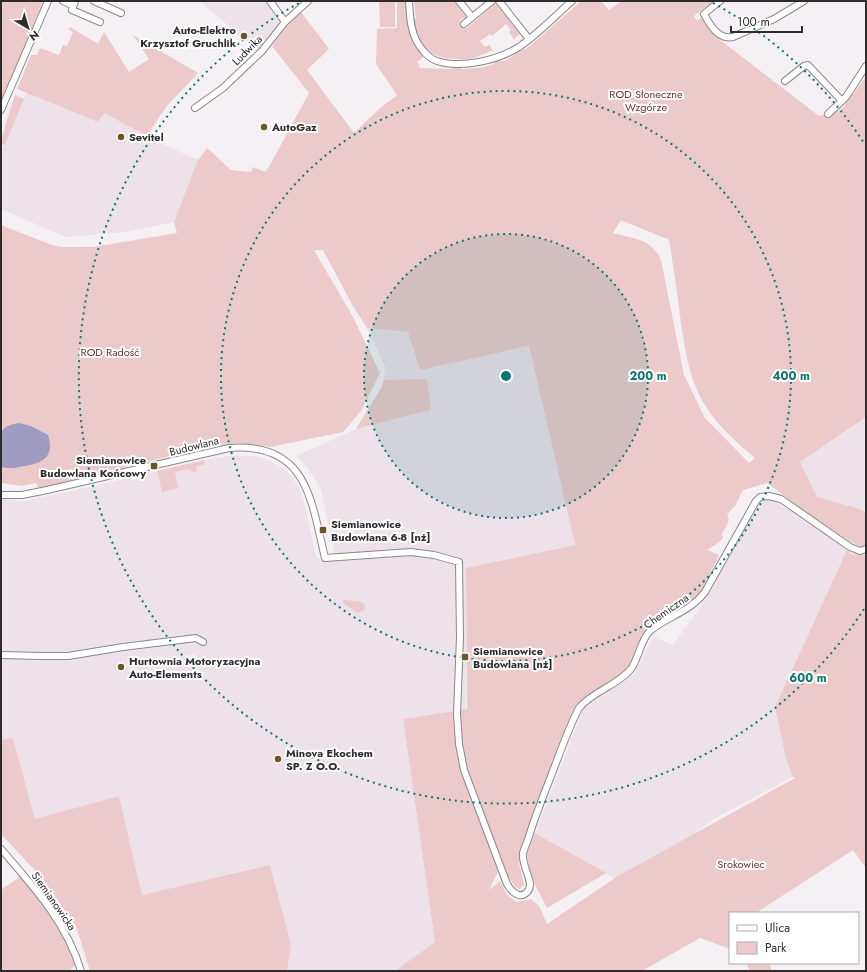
<svg xmlns="http://www.w3.org/2000/svg" width="867" height="972" font-family="Jost,sans-serif">
<style>
.built{fill:#ede1ea}
.green{fill:#eccacb;fill-rule:evenodd}
.water{fill:#9f9bc0}
.lines{fill:none;stroke-linecap:round;stroke-linejoin:round}
.minor-casing{stroke:#8b878a;stroke-width:8}
.minor{stroke:#fff;stroke-width:6}
.ring{fill:none;stroke:#0f766e;stroke-width:2;stroke-dasharray:2 4}
.poi-dot{fill:#6e5526;stroke:#fff;stroke-width:1.5}
.labels{text-anchor:middle;stroke-width:4;stroke-linejoin:round;paint-order:stroke}
.poi-label{font-size:11px;font-weight:bold;fill:#2e2c2d;stroke:#fff;text-anchor:start}
.street-label{font-size:11px;fill:#2e2c2d;stroke:#fff}
.park-label{font-size:11px;fill:#6e3338;stroke:#fff}
.centre{fill:#0f766e;stroke:#fff;stroke-width:2}
.ring-label{font-size:12px;text-anchor:middle;font-weight:bold;fill:#0f766e;stroke:#fff;stroke-width:4;stroke-linejoin:round;paint-order:stroke}
</style>
<rect width="100%" height="100%" fill="#f5f0f4"/>
<path class="built" d="M200,1H266L278,20L279,25L257,51Z
M26,93L98,122L104,113L160,143L198,160L174,222L126,232L66,237L1,209V152Z
M367,328L408,332L426,369L529,346L575,545L466,568V709L403,719L435,942L395,971H287L291,944L270,865L142,895L119,796L35,819L13,738L1,740V499L23,501L90,487L204,460L230,456H255L266,459L282,467L292,477L298,486L303,498L317,559L335,555L321,489L308,468L296,456L356,429L381,388L384,380L385,366Z
M866,417V508L863,510L817,497L800,462Z
M765,498L774,501L819,529L847,550L775,707L786,759L793,777L715,818L681,844L617,880L535,833L583,709L634,674L653,637L673,645L701,606L738,537L758,502Z"/>
<path class="green" d="M1,1H43L1,102Z
M379,1H395V27H380Z
M397,1H406L410,36L423,54V57L417,62L419,64L420,68L452,69V65H461L462,69L480,68L494,64L493,61H504L530,46L581,1H601L609,10L621,1H714L694,16L697,21L701,18L715,36L819,116L841,110L866,77V417L800,462L817,497L863,510L866,514V547C852,549 783,494 767,483L743,490L735,506L727,514L729,520L722,534L723,538L718,543L707,550L719,555L699,597L687,607L647,632L630,666L621,675L577,705L523,843L519,863L524,885L519,889L515,887L509,878L503,862L489,890L500,881L507,895L517,902L531,899L539,906L547,924L618,876L795,778L793,777L786,759L775,707L847,550L852,554L866,555V868L853,850L756,913H730V949L700,938L642,971H395L435,942L403,719L467,709L466,568L575,545L529,346L426,369H420L408,332L367,328L354,308L323,250H314L353,317L380,373L361,411L343,432L270,447L240,443L205,447L60,484L38,488L36,483L22,486L1,483V225L52,245L63,247H93L177,233L174,222L198,160L207,148L231,170L251,172L253,167L266,172L309,93L272,46L288,25L301,12L329,49L307,70L354,133L379,109L397,95L376,64L377,29L397,28ZM621,220L669,240C673,265 677,291 680,316C685,348 688,379 706,407C718,426 737,443 755,458L749,463L705,418L684,375L661,260C651,238 634,239 613,233Z
M414,1H456L467,15L465,20L463,18L460,21L466,29L493,6L492,4L495,3L520,34L514,39L509,32L511,30L506,24L492,36L490,34L480,41L485,47L489,45L493,50C486,53 479,56 473,58C468,60 462,59 457,59C431,59 417,46 414,20L416,19Z
M70,27L98,44L104,32L129,72L149,59L133,35L198,73L166,107L147,136L104,113L98,122L17,89L31,55H37L40,48L59,55L63,45L67,46L73,32L69,30Z
M15,95L24,99L5,145L1,144V141L8,116Z
M427,379L431,410L356,429L381,388L384,380Z
M204,460L205,462L203,465L196,466L197,471L193,472L188,469L175,472L178,488L162,492L157,471Z
M343,600L360,601L364,604L365,608L363,611L357,613L343,603Z
M13,738L35,819L119,796L142,895L270,865L291,944L287,971H90L76,926L42,878L1,834V740Z
M535,833L606,873L547,908L529,873L527,853Z
M21,876L43,905L67,940L75,966L68,971H1V890Z
M746,963H769L772,971H750Z"/>
<path class="water" d="M19,423L31,426L48,435C55,457 43,463 24,466C15,468 9,469 1,467V432C5,426 12,424 19,423Z"/>
<g class="lines">
<defs>
<path id="minor" d="M63,1L73,6
M75,1L72,10L100,22
M94,1L121,13
M270,1L285,22
M409,1C410,14 410,28 416,40C420,48 428,58 437,61C462,69 498,60 519,47C538,34 555,16 572,1
M459,1L472,17
M499,1L529,39
M720,1L704,14C710,25 718,40 733,37L774,19L804,1
M464,24L492,1
M785,81L804,66L808,65L842,101
M195,108L223,88L262,51L285,22L308,1
M1,110L48,1
M828,114L846,97L866,66
M1,495H22L47,490L229,448C307,442 311,499 325,558L411,552L434,555L459,562L460,637L457,714L459,744L464,770L507,884C511,891 520,901 528,891C535,883 521,866 523,853C525,846 529,838 531,830C537,812 544,794 551,776C560,753 568,729 579,708C593,691 617,686 631,669C639,658 640,641 650,631C668,616 690,612 705,592L756,501L760,497L769,496L781,499L850,547L860,551L866,549
M1,655L42,656H68L123,647L196,638L203,642
M1,849C33,886 67,923 81,971"/>
</defs>
<use href="#minor" class="minor-casing"/>
<use href="#minor" class="minor"/>
</g>
<circle cx="506" cy="376" r="142" fill="#0f766e" fill-opacity=".12"/>
<g class="ring">
<circle cx="506" cy="376" r="142"/>
<circle cx="506" cy="376" r="285"/>
<path d="M864 609A427 427 0 1 1 299 3M713 3A427 427 0 0 1 864 143"/>
</g>
<g class="poi-dot">
<circle cx="244" cy="36" r="4"/>
<circle cx="264" cy="127" r="4"/>
<circle cx="121" cy="137" r="4"/>
<rect x="150" y="462" width="8" height="8" rx="2"/>
<rect x="319" y="526" width="8" height="8" rx="2"/>
<rect x="461" y="653" width="8" height="8" rx="2"/>
<circle cx="121" cy="667" r="4"/>
<circle cx="278" cy="759" r="4"/>
</g>
<g class="labels">
<g class="poi-label">
<text x="236" y="34" text-anchor="end">Auto-Elektro<tspan x="236" dy="13">Krzysztof Gruchlik</tspan></text>
<text x="272" y="131">AutoGaz</text>
<text x="129" y="141">Sevitel</text>
<text x="146" y="464" text-anchor="end">Siemianowice<tspan x="146" dy="13">Budowlana Końcowy</tspan></text>
<text x="331" y="528">Siemianowice<tspan x="331" dy="13">Budowlana 6-8 [nż]</tspan></text>
<text x="473" y="655">Siemianowice<tspan x="473" dy="13">Budowlana [nż]</tspan></text>
<text x="129" y="665">Hurtownia Motoryzacyjna<tspan x="129" dy="13">Auto-Elements</tspan></text>
<text x="286" y="757">Minova Ekochem<tspan x="286" dy="13">SP. Z O.O.</tspan></text>
</g>
<g class="street-label">
<text transform="translate(247 50) rotate(-45)" y="4">Ludwika</text>
<text transform="translate(194 446) rotate(-14)" y="4">Budowlana</text>
<text transform="translate(666 611) rotate(-35)" y="4">Chemiczna</text>
<text transform="translate(54 901) rotate(55)" y="4">Siemianowicka</text>
</g>
<g class="park-label">
<text x="646" y="98">ROD Słoneczne<tspan x="646" dy="13">Wzgórze</tspan></text>
<text x="110" y="356">ROD Radość</text>
<text x="741" y="868">Srokowiec</text>
</g>
</g>
<circle cx="506" cy="376" r="6" class="centre"/>
<g class="ring-label">
<text x="648" y="380">200 m</text>
<text x="791" y="380">400 m</text>
<text x="808" y="682">600 m</text>
</g>
<rect width="867" height="972" fill="none" stroke="#2e2c2d" stroke-width="4"/>
<rect x="729" y="912" width="130" height="52" fill="#ffffff" stroke="#ababab"/>
<rect x="737" y="925" width="20" height="6" fill="#ffffff" stroke="#ababab"/>
<text x="765" y="932" font-size="12" fill="#2e2c2d">Ulica</text>
<rect x="737" y="942" width="20" height="12" fill="#eccacb" stroke="#ababab"/>
<text x="765" y="952" font-size="12" fill="#2e2c2d">Park</text>
<g transform="translate(28 28) rotate(142)" stroke="#ffffff" stroke-width="3" paint-order="stroke">
<path d="M0-3L7 15L0 10L-7 15Z" fill="#2e2c2d"/>
<text y="-6" font-size="11" font-weight="bold" text-anchor="middle" fill="#2e2c2d">N</text>
</g>
<path d="M731 26v6h71v-6" fill="none" stroke="#2e2c2d" stroke-width="2"/>
<text x="737" y="26" font-size="12" fill="#2e2c2d" stroke="#ffffff" stroke-width="3" paint-order="stroke">100 m</text>
</svg>
